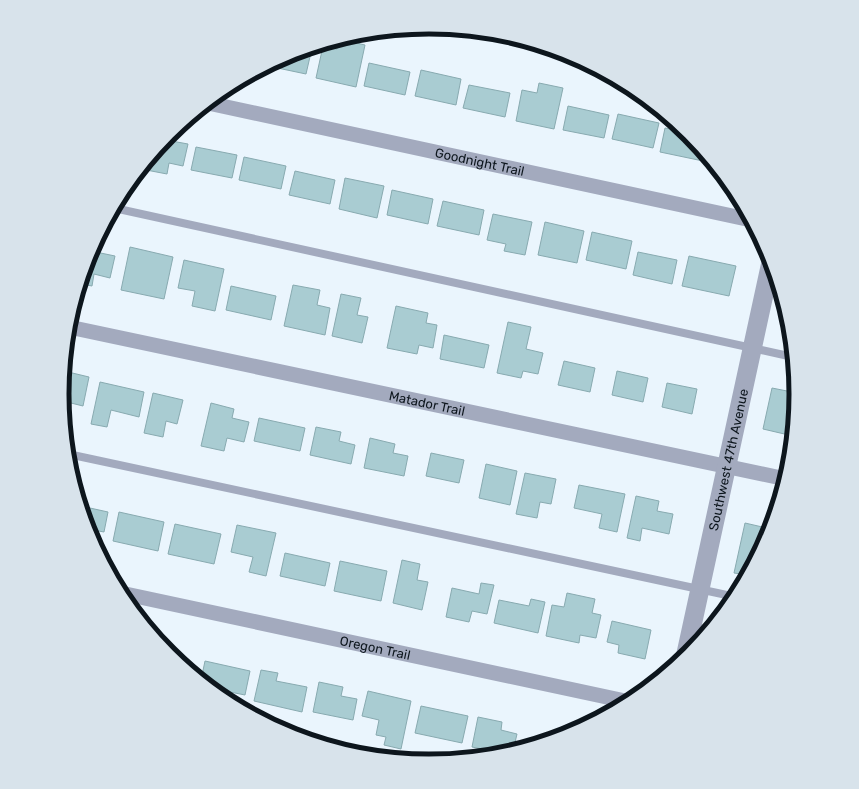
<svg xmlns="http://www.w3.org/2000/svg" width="859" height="789" font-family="Rubik,sans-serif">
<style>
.building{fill:#a9ccd2;stroke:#88aab0}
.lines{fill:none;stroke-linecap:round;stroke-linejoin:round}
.service{stroke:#a3aabe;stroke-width:8}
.minor{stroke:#a3aabe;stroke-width:15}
.tertiary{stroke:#a3aabe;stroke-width:19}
.labels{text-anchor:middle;stroke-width:3;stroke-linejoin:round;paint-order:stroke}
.street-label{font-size:13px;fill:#0d161d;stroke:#eaf5fd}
.rim{fill:none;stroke:#0d161d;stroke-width:5}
</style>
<rect width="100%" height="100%" fill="#eaf5fd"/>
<path class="building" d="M340,39L365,45L356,87L316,78L323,46L337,49Z
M312,48L306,74L268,66L289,55Z
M369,63L410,72L405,95L364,86Z
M421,70L461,79L456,105L415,96Z
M539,83L563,88L554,129L516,121L522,90L537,93Z
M469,85L510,93L505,117L463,108Z
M568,106L609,115L604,138L563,130Z
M618,114L659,123L653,148L612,139Z
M665,128L687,132L690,135L704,153L703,161L660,152Z
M166,140L188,144L183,166L169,163L167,174L141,169Z
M196,147L237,155L232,178L191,170Z
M244,157L286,166L281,189L239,180Z
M295,171L335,180L330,204L289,195Z
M345,178L384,186L377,218L339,209Z
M392,190L433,199L428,224L387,215Z
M443,201L484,210L479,235L437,226Z
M493,214L532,222L525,255L504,251L506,244L487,240Z
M545,222L584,231L577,263L538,255Z
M592,232L632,241L626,269L586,260Z
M130,247L173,257L164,299L121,290Z
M91,251L115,256L110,278L94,274L92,286L81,284Z
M638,252L677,260L672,284L633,275Z
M689,256L736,266L729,296L682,286Z
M184,260L224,269L215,311L192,306L195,291L178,288Z
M293,285L320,290L317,305L330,308L325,335L284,326Z
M231,286L276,296L271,320L226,310Z
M341,294L361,298L357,315L368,317L362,343L332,336Z
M396,306L428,313L426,323L437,325L433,348L419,345L417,354L387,348Z
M508,322L531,327L526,349L543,353L538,374L523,371L521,378L497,373Z
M444,335L489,345L484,368L440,359Z
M564,361L595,368L590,392L558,385Z
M64,371L89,377L83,406L63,401Z
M617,371L648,378L643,402L612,395Z
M100,382L144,392L139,417L111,410L107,427L91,424Z
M667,383L697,389L692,414L662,407Z
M772,388L792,392L790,402L796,403L793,436L763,429Z
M153,393L183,400L177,424L166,421L163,437L144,433Z
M211,403L234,409L232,418L249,422L244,442L227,438L224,451L201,446Z
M259,418L305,428L300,451L254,441Z
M316,427L341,432L339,441L355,445L351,464L310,455Z
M370,438L395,444L393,453L408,456L404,476L364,468Z
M431,453L464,460L459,483L426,476Z
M486,464L517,471L510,505L479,498Z
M525,473L556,479L551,504L540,502L537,518L516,514Z
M579,485L625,494L617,532L599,528L602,514L574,508Z
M636,496L659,501L657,511L673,514L669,534L642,528L640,541L627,538Z
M81,506L108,512L104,532L88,529Z
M119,512L164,522L158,551L113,541Z
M745,523L771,529L748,575L734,573Z
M175,524L221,534L214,564L168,554Z
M237,525L276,533L266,576L249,572L253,557L231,552Z
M285,553L330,563L325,586L280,576Z
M402,560L420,564L417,580L428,582L422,610L393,603Z
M340,561L387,571L381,601L334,591Z
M481,583L494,585L487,614L472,611L469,622L446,617L452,588L479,594Z
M567,593L595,599L592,613L601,615L596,638L580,635L579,643L546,636L552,605L564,607Z
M531,599L545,602L538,633L494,623L499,600L529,606Z
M612,621L651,630L645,659L618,653L619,645L607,642Z
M165,649L179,652L177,661L169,654Z
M205,661L250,671L245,695L210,688L201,680Z
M179,662L193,665L192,673Z
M261,670L278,673L276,681L307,687L302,712L254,701Z
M319,682L343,687L341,696L357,699L353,720L313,712Z
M368,691L411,701L401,749L384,745L386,737L376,735L379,720L362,716Z
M421,706L468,716L462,743L415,733Z
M478,717L502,722L501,730L517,734L513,751L505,754L472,747Z
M552,733L564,736L551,740Z"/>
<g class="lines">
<path class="service" d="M476,32L535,44
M114,208L793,357
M68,454L736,597"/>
<g class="minor">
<path id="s1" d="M208,103L751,220"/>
<path id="s2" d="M69,327L786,479"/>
<path id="s3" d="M121,593L630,702"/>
</g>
<path class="tertiary" id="s4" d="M685,658L771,262"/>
</g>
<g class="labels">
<g class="street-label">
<text dy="5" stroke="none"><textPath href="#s1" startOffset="278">Goodnight Trail</textPath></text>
<text dy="5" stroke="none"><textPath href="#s2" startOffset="366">Matador Trail</textPath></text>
<text dy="5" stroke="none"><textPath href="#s4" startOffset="203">Southwest 47th Avenue</textPath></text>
<text dy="5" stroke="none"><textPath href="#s3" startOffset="260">Oregon Trail</textPath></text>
</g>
</g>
<path d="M0 0H859V789H0ZM69 394a360 360 0 1 1 720 0a360 360 0 1 1-720 0Z" fill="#d8e3eb" fill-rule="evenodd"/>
<path class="rim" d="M69 394a360 360 0 1 1 720 0a360 360 0 1 1-720 0Z"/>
</svg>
